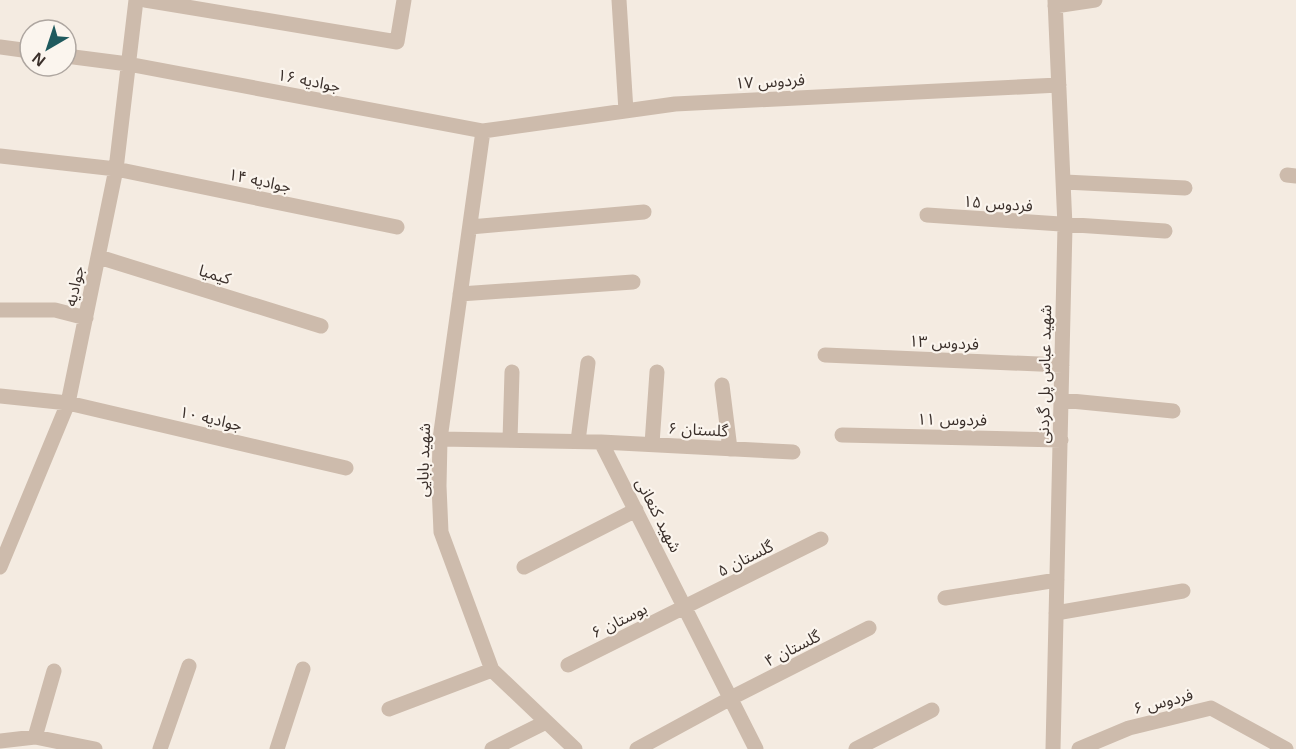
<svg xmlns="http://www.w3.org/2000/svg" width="1296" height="749" font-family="Helvetica,'Noto Sans Arabic',sans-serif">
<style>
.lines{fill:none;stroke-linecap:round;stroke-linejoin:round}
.minor{stroke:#cdbbac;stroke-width:15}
.labels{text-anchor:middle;stroke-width:4.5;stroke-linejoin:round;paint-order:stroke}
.street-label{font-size:16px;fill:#3b302b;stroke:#fbf5ee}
</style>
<rect width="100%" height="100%" fill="#f4ebe1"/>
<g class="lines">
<path class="minor" d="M145,0L397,42L404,0
M619,0L626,111
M1055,6L1095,0
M0,47L30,51
M66,56L128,64L483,131L675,104L1059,85
M483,131L440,439L439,486L441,532L492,670L575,749
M0,156L116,169L397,227
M1287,175L1296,176
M1065,182L1185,188
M927,215L1165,231
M470,227L644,212
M99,257L321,326
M460,294L633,282
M0,310H55L86,318
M825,355L1062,365
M722,385L730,449
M0,396L68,403L346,468
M1061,400L1173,411
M842,435L1061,440
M440,439L601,442L793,452
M510,440L512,372
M578,441L588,363
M601,442L756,749
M652,444L657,372
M0,567L68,403L116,169L136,0
M524,567L636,510
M945,598L1057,580
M1056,613L1183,591
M568,665L821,539
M389,709L492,670
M35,737L54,671
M0,741L35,737L95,749
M160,749L189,666
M277,749L303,669
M492,749L546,722
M637,749L731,698L869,628
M856,749L932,710
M1053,749L1065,226L1055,0
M1079,749L1129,728L1211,708L1286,749"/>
</g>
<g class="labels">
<g class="street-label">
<text transform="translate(309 80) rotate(11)" y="6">جوادیه ۱۶</text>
<text transform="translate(770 81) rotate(-3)" y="6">فردوس ۱۷</text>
<text transform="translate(260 180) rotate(12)" y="6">جوادیه ۱۴</text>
<text transform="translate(998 203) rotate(4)" y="6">فردوس ۱۵</text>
<text transform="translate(215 274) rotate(17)" y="6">کیمیا</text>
<text transform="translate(74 286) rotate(-78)" y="6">جوادیه</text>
<text transform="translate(944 342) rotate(3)" y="6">فردوس ۱۳</text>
<text transform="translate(1044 374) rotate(-89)" y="6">شهید عباس پل گردنی</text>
<text transform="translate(211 418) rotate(13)" y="6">جوادیه ۱۰</text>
<text transform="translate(952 419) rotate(1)" y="6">فردوس ۱۱</text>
<text transform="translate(698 429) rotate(3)" y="6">گلستان ۶</text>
<text transform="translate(423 460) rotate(-88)" y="6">شهید بابایی</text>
<text transform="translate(659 515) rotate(63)" y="6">شهید کنعانی</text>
<text transform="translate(745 558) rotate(-27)" y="6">گلستان ۵</text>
<text transform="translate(619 620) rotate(-26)" y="6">بوستان ۶</text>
<text transform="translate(792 648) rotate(-27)" y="6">گلستان ۴</text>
<text transform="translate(1163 701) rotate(-14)" y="6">فردوس ۶</text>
</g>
</g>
<g transform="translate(48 48) rotate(219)"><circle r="28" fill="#fbf5ee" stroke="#aea6a0" stroke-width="1.5"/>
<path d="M0-4.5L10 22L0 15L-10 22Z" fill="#1f5a5e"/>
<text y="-9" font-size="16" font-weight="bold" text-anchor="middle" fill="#3b302b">N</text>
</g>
</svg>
